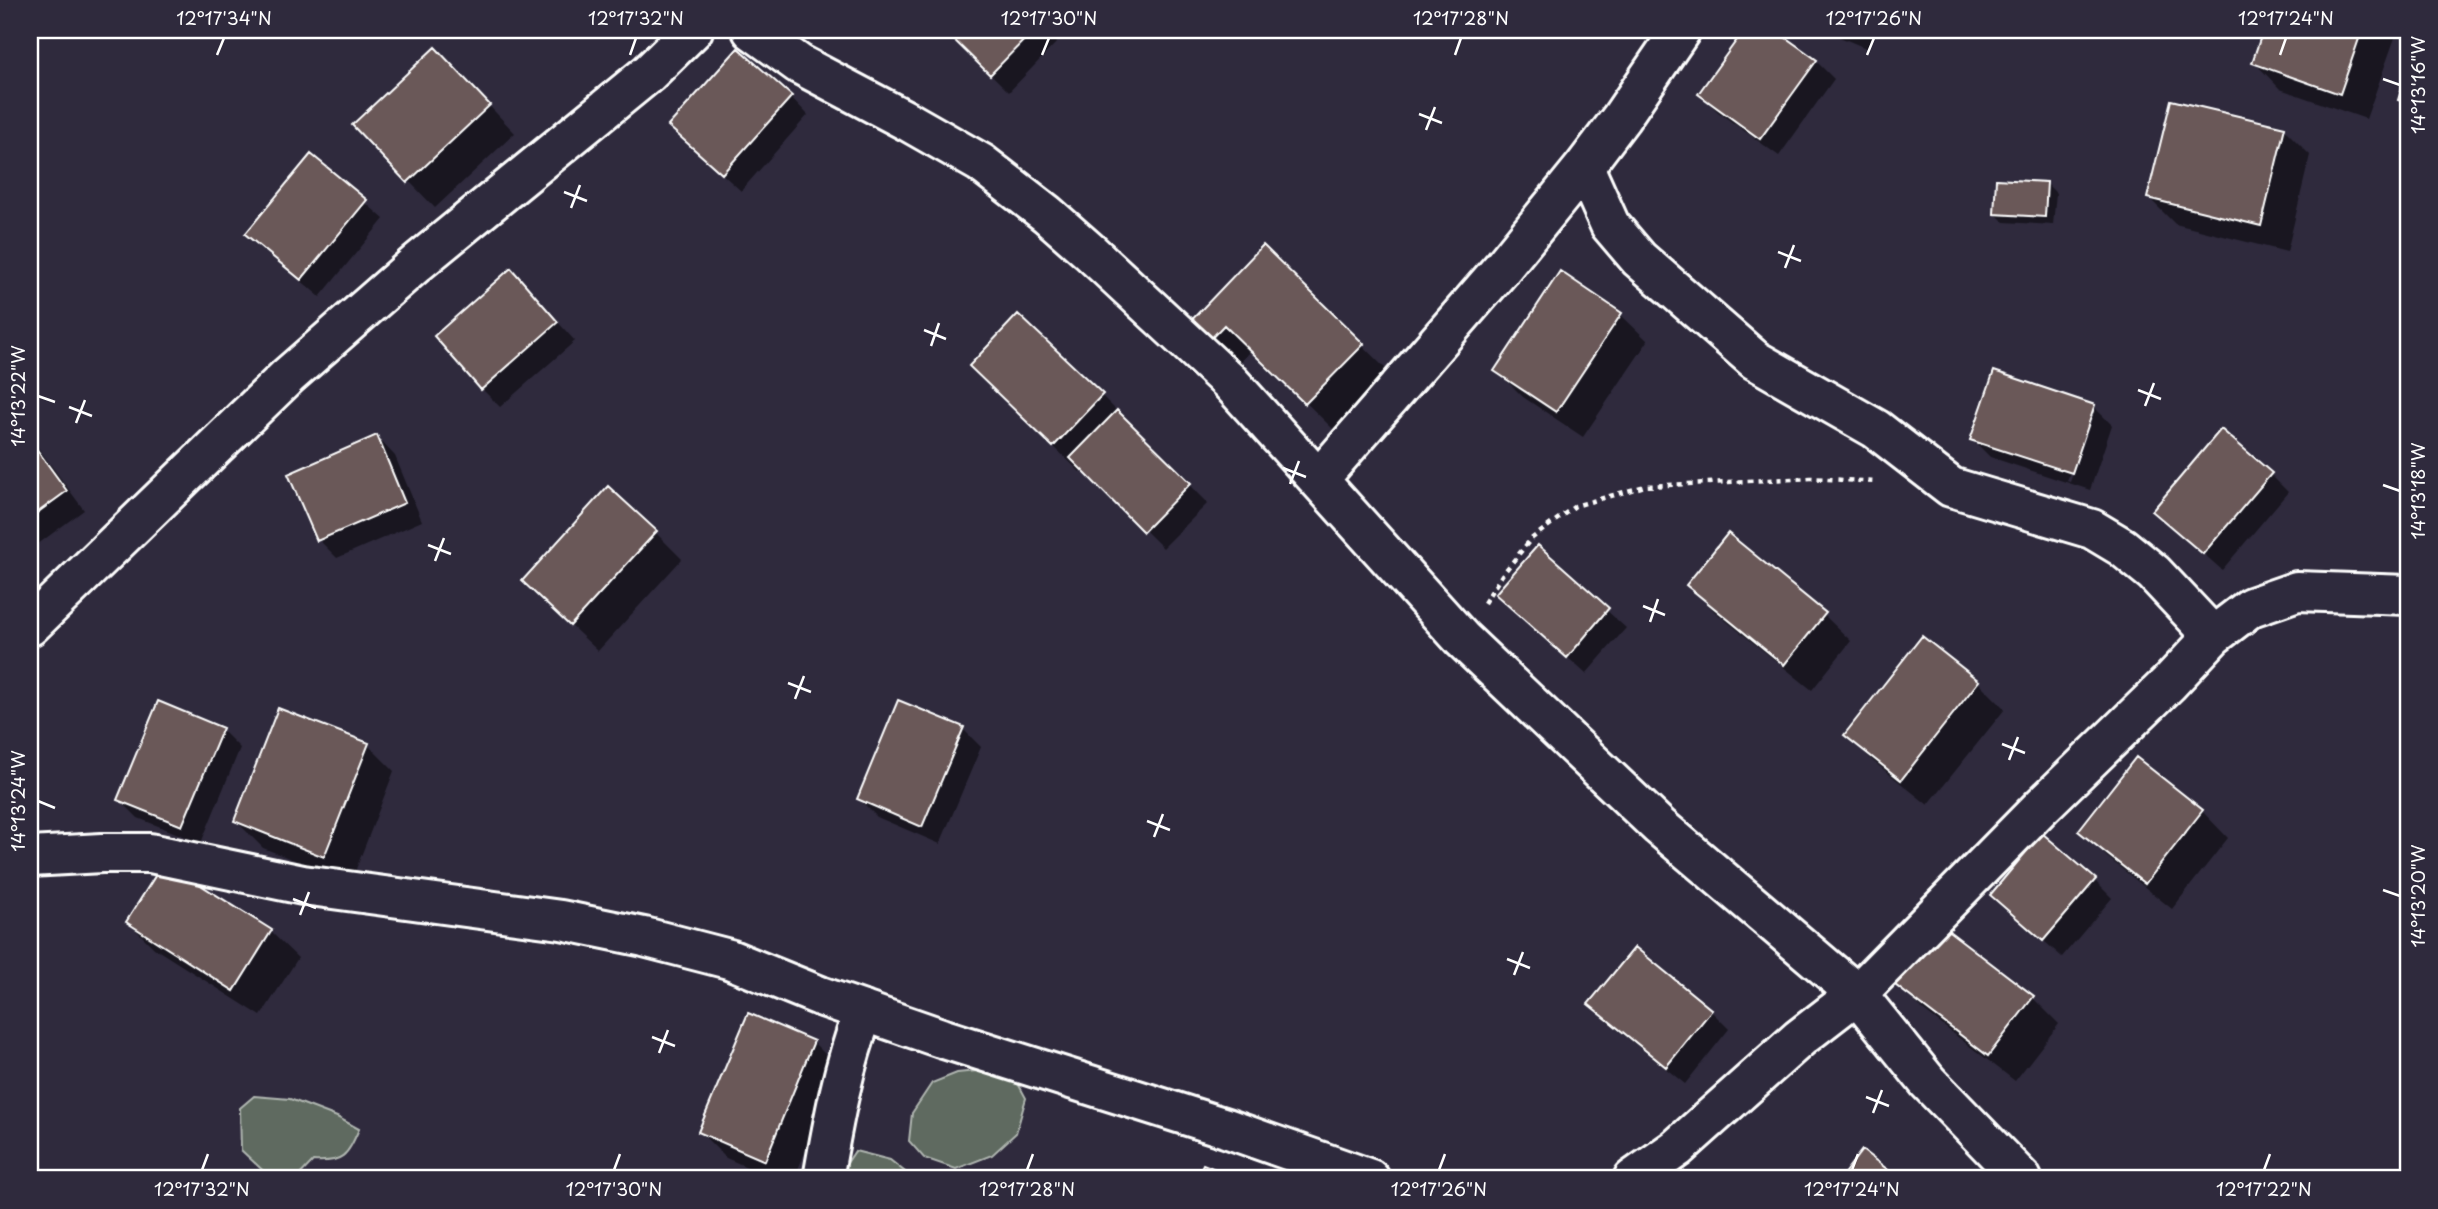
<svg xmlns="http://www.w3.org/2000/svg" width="2438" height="1209" font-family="'Playpen Sans',sans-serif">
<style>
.green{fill:#5f6b60;stroke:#afb5b0;stroke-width:2}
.shadow{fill:#0007;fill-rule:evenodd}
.building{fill:#6b5859;stroke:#fff;stroke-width:2}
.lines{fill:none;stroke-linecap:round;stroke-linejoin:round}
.minor-casing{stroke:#fff;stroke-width:44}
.path{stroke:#fff;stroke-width:4.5;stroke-dasharray:5 5;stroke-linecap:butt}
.minor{stroke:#2f2a3d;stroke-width:38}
.ticks{fill:none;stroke:#fff;stroke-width:2.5}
.neatline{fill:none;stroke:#fff;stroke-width:2.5}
.ticks-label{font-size:18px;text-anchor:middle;fill:#fff}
</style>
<rect width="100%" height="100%" fill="#2f2a3d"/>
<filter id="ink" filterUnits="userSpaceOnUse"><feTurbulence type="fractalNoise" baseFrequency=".0143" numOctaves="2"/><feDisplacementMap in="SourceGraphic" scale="14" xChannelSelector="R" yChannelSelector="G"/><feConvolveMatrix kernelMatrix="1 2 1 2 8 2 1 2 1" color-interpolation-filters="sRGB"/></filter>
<g filter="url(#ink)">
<path class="green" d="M977,1071L1015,1078L1026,1098L1016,1133L992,1155L956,1169L924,1158L909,1141L912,1113L932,1083L957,1073Z
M254,1096L290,1099L337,1117L359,1129C347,1156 343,1163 313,1161L296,1179H272L241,1150L240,1108Z
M855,1151L890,1160L914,1179H841V1172Z"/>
<path class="shadow" d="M946,30H1046L1058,41L1009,92Z
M1746,30H1772L1816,61L1834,79L1779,156L1718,112L1700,94Z
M1823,30H1876L1868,49Z
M2265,30H2395L2397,32L2366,119L2280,89L2254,62Z
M461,76L515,133L435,208L355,125Z
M791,97L808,115L741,191L689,144Z
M2284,129L2310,155L2287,252L2175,224L2149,198Z
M312,156L384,219L320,297L247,234Z
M2047,184L2056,193L2053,225L2004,222L1995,213Z
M1263,248L1389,372L1333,429L1252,350L1230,373L1185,328Z
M511,270L575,341L500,407L482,389Z
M1561,274L1621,315L1648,341L1583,437L1523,397L1496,370Z
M997,392L1101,395L1208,503L1163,548L1083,469L1080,472Z
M2094,407L2112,425L2090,490L1990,457L1972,439ZM2090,415H2093L2070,482L2067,481Z
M377,437L395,456L422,521L337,558L319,540Z
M30,440L39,449L84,510L30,550Z
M2270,474L2288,492L2222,570L2154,510Z
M655,532L682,559L598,651L551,607Z
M1538,548L1626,628L1586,674L1497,594Z
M1689,585L1824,615L1851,641L1812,690L1715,612Z
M1923,638L1978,682L2005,709L1928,805L1873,761L1847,735Z
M963,729L981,747L940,844L877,817L859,799Z
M222,730L240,748L201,843L138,818L120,800Z
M368,745L394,771L351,882L263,848L236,821Z
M2202,811L2228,838L2172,909L2107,857L2081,831Z
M164,864L271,932L298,958L261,1016L154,948L128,922Z
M2094,880L2112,898L2062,957L1992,895Z
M1898,984L2032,997L2059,1024L2015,1081L1924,1011Z
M1590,1004L1711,1011L1729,1029L1685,1084L1608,1022Z
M813,1042L840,1069L794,1179H775L726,1158L700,1132Z"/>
<path class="building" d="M944,30H1034L990,75Z
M1744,30H1775L1817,60L1760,139L1698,94Z
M2263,30H2362L2340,94L2252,63Z
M435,47L490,105L407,183L352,125Z
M738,48L792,96L722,174L668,126Z
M2408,68V103L2398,100Z
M2171,100L2285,127L2261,226L2147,198Z
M311,154L367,200L301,280L245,234Z
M1996,179L2047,182L2045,217L1994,214Z
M1263,245L1364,344L1305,404L1224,325L1202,348L1183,329Z
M511,268L558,322L481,390L434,336Z
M1560,271L1622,313L1556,412L1494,371Z
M1018,314L1103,394L1053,447L969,366Z
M1994,371L2095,405L2072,473L1970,440Z
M1117,410L1191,483L1143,532L1070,458Z
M2221,429L2272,473L2203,554L2152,511Z
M377,435L405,503L317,541L288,474Z
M30,440L67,491L30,518Z
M608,486L657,531L570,626L522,581Z
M1728,533L1826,613L1784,665L1686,585Z
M1538,545L1609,608L1567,658L1495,594Z
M1922,636L1979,681L1901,780L1844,735Z
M898,700L964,727L922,827L857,799Z
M158,701L223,728L182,826L117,800Z
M278,708L369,743L324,857L234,821Z
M2136,757L2203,810L2145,884L2078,831Z
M2042,833L2096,879L2043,941L1990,895Z
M164,862L272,930L234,991L126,922Z
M1941,925L2034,996L1988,1056L1895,985Z
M1635,947L1712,1010L1666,1067L1588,1004Z
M748,1013L814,1041L765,1161L698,1132Z
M1862,1150L1900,1179H1840Z
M1203,1164L1239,1179H1196Z"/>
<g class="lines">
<defs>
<path id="minor" d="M752,30L799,64L909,122L981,163L1047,214L1089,251L1230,382L1462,639L1659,826L1857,994L1928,1082L2022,1179
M1681,30L1621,118L1584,167L1610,225L1639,259L1755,360L1876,429L1951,487L2092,529L2122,547L2154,573L2213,636
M1319,479L1502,268L1584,167
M30,626L288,376L417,263L649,73L693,30
M30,857L102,853H150L303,885L561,920L644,937L729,959L820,996L941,1038L1226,1128L1370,1179
M823,1179C833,1121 843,1066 864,1011
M1633,1179L1677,1148L1800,1038L1857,994L2042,806L2169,683L2213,636L2251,607L2297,591L2408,595"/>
</defs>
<use href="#minor" class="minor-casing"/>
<path class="path" d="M1484,603L1502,575L1531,539L1575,506L1645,486L1811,478L1877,482"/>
<use href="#minor" class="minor"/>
</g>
</g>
<path class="ticks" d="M217,55L224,38M630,55L636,38M1042,55L1049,38M1455,55L1461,38M1867,55L1874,38M2280,55L2286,38M2383,79L2400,85M1419,114L1442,123M1426,130L1435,107M564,192L587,201M571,208L580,185M1778,252L1801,261M1785,268L1794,245M924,330L946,339M931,346L939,323M2138,390L2161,399M38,396L55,402M2145,406L2154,383M69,407L92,416M76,423L85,400M1283,468L1306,477M1290,484L1299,461M2383,485L2400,491M428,545L451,554M435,561L444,538M1643,606L1665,615M1650,622L1658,599M788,683L811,692M795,699L804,676M2002,744L2025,753M2009,760L2018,737M38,801L55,808M1147,821L1170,830M1154,837L1163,814M2383,890L2400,896M293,899L316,908M300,915L309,892M1507,959L1530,968M1514,975L1523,952M652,1037L675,1046M659,1053L668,1030M1866,1097L1889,1106M1873,1113L1882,1090M202,1170L208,1154M614,1170L620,1154M1027,1170L1033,1154M1439,1170L1445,1154M1852,1170L1858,1154M2264,1170L2270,1154"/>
<rect width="2438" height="1209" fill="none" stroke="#2f2a3d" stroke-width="77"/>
<rect x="38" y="38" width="2362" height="1132" class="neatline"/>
<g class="ticks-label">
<text x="224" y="25">12°17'34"N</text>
<text x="636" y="25">12°17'32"N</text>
<text x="1049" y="25">12°17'30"N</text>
<text x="1461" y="25">12°17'28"N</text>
<text x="1874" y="25">12°17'26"N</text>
<text x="2286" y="25">12°17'24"N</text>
<text transform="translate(2419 85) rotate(-90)" y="6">14°13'16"W</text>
<text transform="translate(19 396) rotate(-90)" y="6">14°13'22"W</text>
<text transform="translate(2419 491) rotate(-90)" y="6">14°13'18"W</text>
<text transform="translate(19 801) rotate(-90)" y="6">14°13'24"W</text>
<text transform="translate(2419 896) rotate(-90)" y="6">14°13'20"W</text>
<text x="202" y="1196">12°17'32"N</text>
<text x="614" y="1196">12°17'30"N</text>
<text x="1027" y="1196">12°17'28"N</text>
<text x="1439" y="1196">12°17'26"N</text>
<text x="1852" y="1196">12°17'24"N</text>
<text x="2264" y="1196">12°17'22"N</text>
</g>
</svg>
